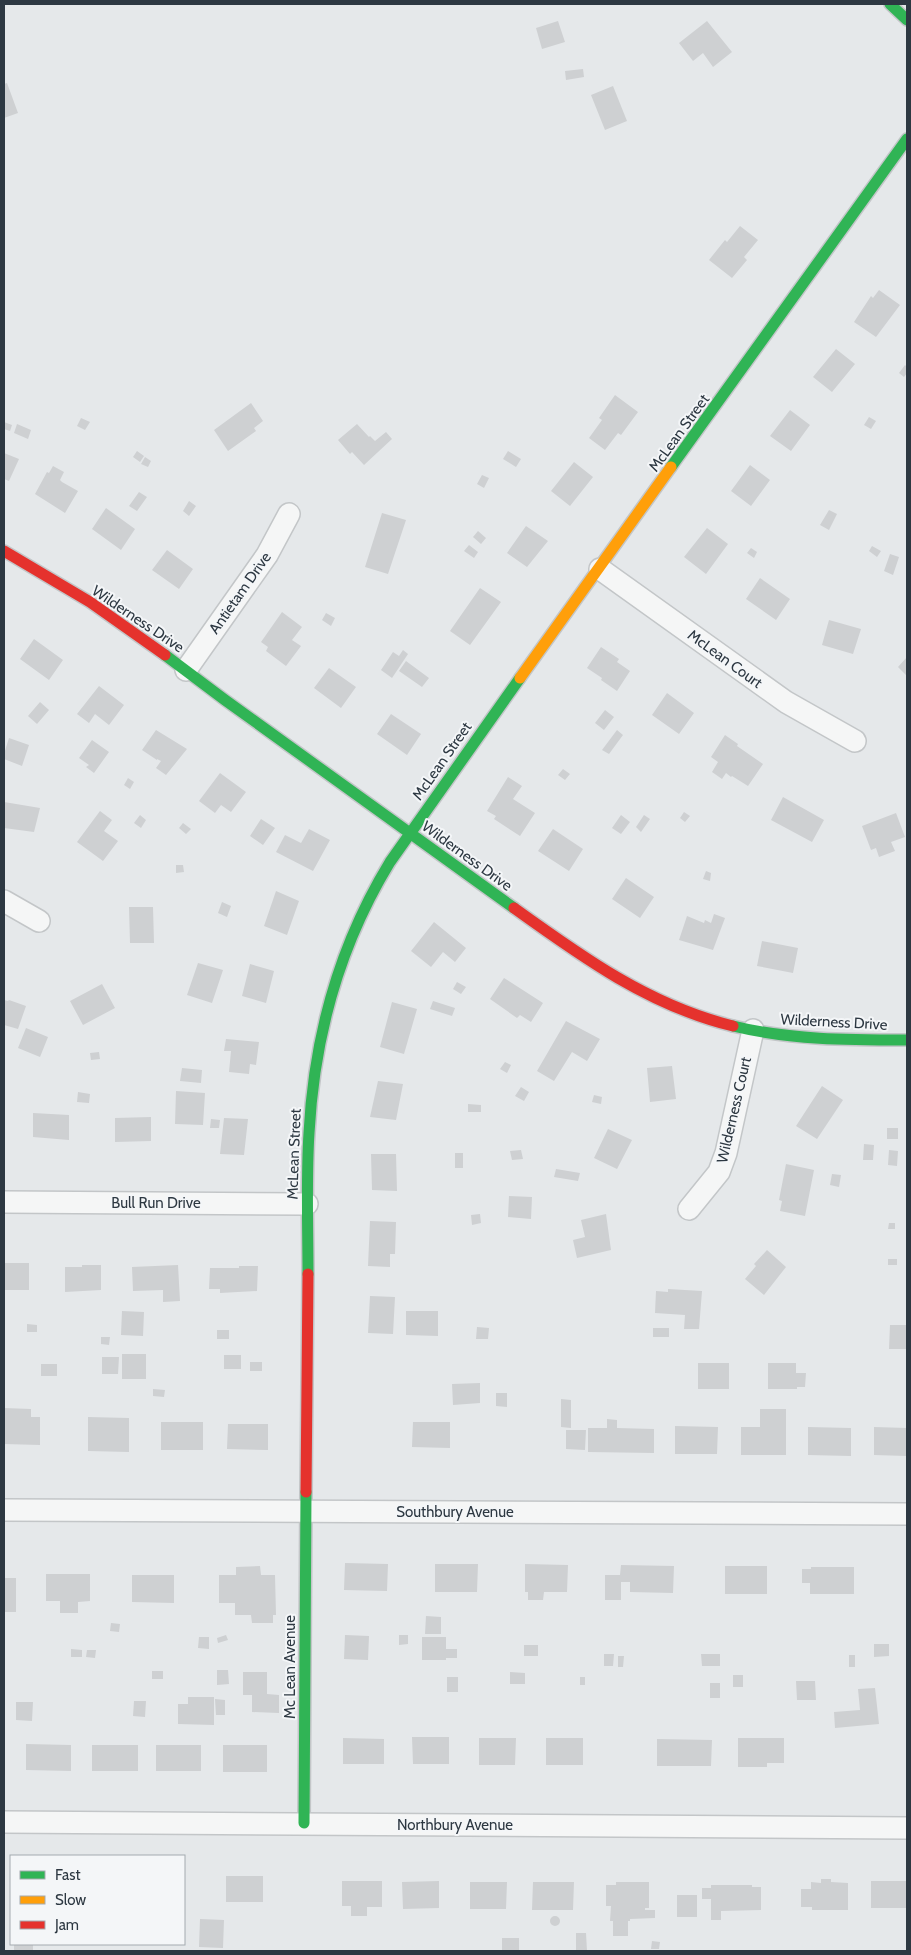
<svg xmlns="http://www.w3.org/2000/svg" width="911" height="1955" font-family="Cabin,sans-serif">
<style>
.building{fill:#ced0d2}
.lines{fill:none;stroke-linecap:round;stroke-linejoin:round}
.street-casing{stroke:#c3c6c8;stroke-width:24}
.fast-casing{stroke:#c3c6c8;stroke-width:14}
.slow-casing{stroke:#c3c6c8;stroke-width:14}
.jam-casing{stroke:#c3c6c8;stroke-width:14}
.street{stroke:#f5f6f6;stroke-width:21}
.fast{stroke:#30b455;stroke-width:11}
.slow{stroke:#ff9f0a;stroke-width:11}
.jam{stroke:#e5322d;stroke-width:11}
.labels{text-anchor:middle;stroke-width:4;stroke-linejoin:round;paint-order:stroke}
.street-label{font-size:15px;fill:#2d3842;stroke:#f4f6f8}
</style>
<rect width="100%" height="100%" fill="#e5e8ea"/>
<path class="building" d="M558,21L565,42L542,49L536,28Z
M707,21L732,52L713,67L703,53L693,61L679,43Z
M583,69L584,77L566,80L565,71Z
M7,83L18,113L4,118V84Z
M613,86L627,121L605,130L591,95Z
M740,226L758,240L744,257L747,260L732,278L709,260L725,240L727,242Z
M879,290L900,305L876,337L854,322L871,296L873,298Z
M836,349L855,364L832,392L813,377Z
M905,365L907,367V373L904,377L899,373Z
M615,395L638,412L621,435L618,433L605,450L589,438L602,420L599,418Z
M251,403L263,421L254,428L256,431L228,451L214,430Z
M790,410L810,425L791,451L770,436Z
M869,417L876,421L871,429L864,425Z
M81,418L90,422L85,430L77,426Z
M4,422L12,425L10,431L4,429Z
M17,424L31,430L28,439L14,433Z
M357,424L369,437L370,436L375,441L386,432L392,439L364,465L352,452L350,454L338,440Z
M137,451L144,456L140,462L133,457Z
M508,451L521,459L516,467L503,459Z
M4,453L19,459L9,481L4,479Z
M145,457L151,461L148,467L141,464Z
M574,462L593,477L570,506L551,491Z
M750,465L770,480L751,506L731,491Z
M53,466L64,472L60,480L62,482L78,491L65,513L35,494L47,472L49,473Z
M482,475L489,478L484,488L477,484Z
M139,492L147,497L137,511L129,506Z
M189,501L196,506L189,516L183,511Z
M106,508L135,529L121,550L92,529Z
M829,510L837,514L829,530L820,525Z
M382,513L406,520L388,574L365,567Z
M526,526L548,541L527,567L507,553Z
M707,528L728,544L706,574L684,557Z
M478,531L486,538L481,544L473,537Z
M469,545L478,552L474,558L464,551Z
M872,546L881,551L877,557L869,551Z
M751,548L757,552L754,558L747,553Z
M167,550L193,569L179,589L152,570Z
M890,554L899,557L893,575L884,571Z
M760,578L790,599L776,620L746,599Z
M480,588L501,602L470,645L450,631Z
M282,612L302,627L292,640L301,646L286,666L266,651L268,647L261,642Z
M326,613L335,618L331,626L322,620Z
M829,620L861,629L853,654L822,645Z
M34,639L63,660L49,680L20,659Z
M601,647L619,659L617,662L630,671L617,691L601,680L602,678L587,668Z
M403,650L408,654L392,678L381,670L393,652L399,656Z
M907,657V676L898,667Z
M406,661L429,678L422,687L399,671Z
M329,668L356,687L341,708L314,688Z
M99,686L124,705L109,725L95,714L89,723L77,714Z
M667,693L694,713L679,734L652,715Z
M40,702L49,710L37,724L28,716Z
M605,710L614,717L604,730L595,723Z
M391,714L421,734L407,755L377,734Z
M156,730L187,749L166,775L156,768L161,761L157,759V760L142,750Z
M617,730L623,735L609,754L602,750Z
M725,735L738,744L737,746L763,764L748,786L732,776L731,777L726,773L722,779L712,772L718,762L711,757Z
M9,738L29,745L22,766L4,759V754Z
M92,740L109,752L94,773L86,767L89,765L79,758Z
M563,769L570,774L565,780L558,775Z
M220,773L246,792L231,812L221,805L215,813L199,801Z
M508,777L522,786L513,799L535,813L520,836L494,819L496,816L487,811Z
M128,778L134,782L130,789L124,785Z
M783,797L824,820L812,842L771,820Z
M4,802L40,808L34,832L4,828Z
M100,811L112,820L104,831L118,841L103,861L77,842Z
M684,812L690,816L685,822L680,818Z
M896,813L905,837L891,842L895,851L879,857L876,848L871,850L862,826Z
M140,815L146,820L141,828L134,823Z
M621,815L630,822L621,834L612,828Z
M644,815L650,819L641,832L636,827Z
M261,819L275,828L263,845L250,836Z
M183,823L191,829L186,834L179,828Z
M309,829L330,840L313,871L276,852L285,835L301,843Z
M553,829L583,849L569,871L538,851Z
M176,865H183L184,872L176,873Z
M706,871L711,873L710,881L703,879Z
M626,878L654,897L640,918L612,899Z
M276,891L299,901L287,935L264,926Z
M222,902L231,906L227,917L218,913Z
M129,907H153L154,943H130Z
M714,914L725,918L713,950L679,940L687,916L704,923L705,920L711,923Z
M434,922L466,948L455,962L443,952L431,967L411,951Z
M762,941L798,948L793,973L757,966Z
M198,963L223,970L212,1003L187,995Z
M250,964L274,971L266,1003L242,996Z
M504,978L543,1003L531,1022L520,1015L517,1018L490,999Z
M457,982L466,987L461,994L453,989Z
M102,984L115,1008L83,1025L70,1001Z
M4,1000L8,1001L9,1000L26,1006L18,1029L4,1025Z
M433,1001L455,1008L452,1016L430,1009Z
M392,1002L417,1009L404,1054L380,1047Z
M566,1021L600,1039L587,1061L572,1052L554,1081L537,1071Z
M26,1028L48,1037L40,1057L18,1048Z
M226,1039L259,1042L256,1065L250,1064L249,1074L229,1072L231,1051H224Z
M99,1052L100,1059L91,1060L90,1053Z
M505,1062L511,1065L507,1073L500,1069Z
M672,1066L676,1099L650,1102L647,1068Z
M182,1068L202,1070L201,1083L180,1081Z
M378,1081L403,1084L396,1120L370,1117Z
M822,1086L843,1100L817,1139L796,1126Z
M521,1087L529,1092L524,1101L515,1096Z
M176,1091L205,1093L203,1125L175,1124Z
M78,1092L90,1094L89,1103L77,1102Z
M594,1095L602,1097L601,1104L592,1102Z
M468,1104L481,1105V1112H468Z
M33,1113L69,1115V1140L33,1137Z
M151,1117V1141L115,1142V1118Z
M224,1118L248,1119L244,1155L220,1154Z
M211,1119L220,1120L219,1128H210Z
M887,1128H898V1139H887Z
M608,1129L632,1140L617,1169L594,1158Z
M864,1144L874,1145L873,1160H863Z
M521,1150L523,1159L512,1160L510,1151Z
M889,1150L898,1151L897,1166L888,1165Z
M455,1153H463V1168H455Z
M371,1154H396L397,1191L372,1190Z
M786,1164L814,1170L805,1216L780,1211L782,1201L779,1200Z
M556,1169L580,1173L578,1181L554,1177Z
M832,1174L841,1175L839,1187L830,1185Z
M509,1196L532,1197L531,1219L508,1217Z
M480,1214L481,1223L472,1225L471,1215Z
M606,1214L611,1250L577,1258L573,1240L585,1237L581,1220Z
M370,1221L396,1222L395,1254H390V1267L368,1266Z
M889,1223H895V1229H888Z
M767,1250L786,1267L764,1295L745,1279L756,1266L754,1264Z
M888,1259H897V1265H888Z
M4,1263H29V1290H4Z
M82,1265H101V1290L65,1292V1267H82Z
M178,1265L180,1301L163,1302V1290L133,1291L132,1267Z
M239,1266H258L257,1291L220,1293V1289H209L210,1268H239Z
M668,1289L702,1291L699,1329H684L685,1315L655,1313L656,1291L668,1292Z
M370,1296L395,1297L393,1334L368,1333Z
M122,1311L144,1312L143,1336L121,1335Z
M406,1311H438V1336L406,1335Z
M27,1324L37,1325V1332H27Z
M890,1325H907V1349H889Z
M477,1327L489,1328L488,1339H476Z
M653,1328H669V1337H653Z
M217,1330H229V1339H217Z
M101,1337H110L109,1345L101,1344Z
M122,1354H146V1379H122Z
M224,1355H241V1369H224Z
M102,1357H119L118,1374H102Z
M250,1362H262V1371H250Z
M698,1363H729V1389H698Z
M768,1363H796V1373H806L805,1387H797V1389H768Z
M41,1364H57V1376H41Z
M480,1383V1403L453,1405L452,1384Z
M153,1389L165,1390L164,1397L153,1396Z
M496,1393H507V1407L496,1406Z
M561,1399L571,1400V1428L561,1427Z
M4,1408L31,1409V1417H40V1445L4,1444Z
M760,1409H786V1455H741V1427H760Z
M88,1417L129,1418V1452L88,1451Z
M607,1419L617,1420V1428L654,1429V1453L588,1452V1428H607Z
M161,1422H203V1450H161Z
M413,1422H450V1448L412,1447Z
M228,1424H268V1450L227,1449Z
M675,1426L718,1427L717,1454H675Z
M808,1427L851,1428V1456L808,1455Z
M874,1427L907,1428V1456L874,1455Z
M566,1430H586L585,1450L566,1449Z
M345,1563L388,1564L387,1591L344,1590Z
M435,1564H478L477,1592H435Z
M525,1564L568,1565L567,1592H544L543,1600H528V1592H525Z
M621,1565L674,1566L673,1593L630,1592V1582H621V1600H605V1575H620Z
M260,1566L261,1575H275L276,1615H273V1623H252L251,1615H235V1603H219V1575H236V1567Z
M725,1566H767V1594H725Z
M811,1567H854V1594H810V1583H802V1569H811Z
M46,1574H90V1601L78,1602V1613H60V1601H46Z
M132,1575H174V1603L132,1602Z
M4,1578H16V1612H4Z
M426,1616L441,1617V1634H425Z
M111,1623L120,1624L119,1632L110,1631Z
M226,1635L228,1640L218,1643L217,1638Z
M345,1635L369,1636L368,1660L344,1659Z
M399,1635H408V1644L399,1645Z
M199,1637H209V1649L198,1648Z
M422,1637H446V1649H457V1658H446V1660H422Z
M874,1644H889V1656L874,1657Z
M524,1645H538V1656H524Z
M71,1649L82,1650V1657H71Z
M87,1650H96L95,1658L86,1657Z
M604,1654H614L613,1666H604Z
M701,1654H720V1666H702Z
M849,1655H855V1667H849Z
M618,1656H624L623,1667H618Z
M217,1670H228L229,1684L217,1685Z
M152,1671H163V1679H152Z
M243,1672H267V1694L279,1695V1713L252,1712V1695H243Z
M510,1672L525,1673V1684H510Z
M733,1675H743V1687H733Z
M447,1677H458V1692H447Z
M580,1677H585V1685H580Z
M796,1681H815L816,1700H797Z
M710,1683H720V1698H710Z
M875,1688L879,1724L835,1728L834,1712L860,1710L858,1689Z
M188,1697H214V1725L178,1724V1704H188Z
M215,1699L225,1700V1715H216Z
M134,1701H146L145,1717L133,1716Z
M16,1702H33L32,1721L16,1720Z
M412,1737H449V1764H413Z
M343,1738L384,1739V1764H343Z
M479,1738H516L515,1765H479Z
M546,1738H583V1765H546Z
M738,1738H784V1763H767V1767H738Z
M657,1739L712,1740L711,1766H657Z
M26,1744L71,1745V1771L26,1770Z
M92,1745H138V1771H92Z
M156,1745H201V1771H156Z
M223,1745H267V1772H223Z
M226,1876H263V1902H226Z
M821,1879H831V1882L848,1883V1910H812V1907H801V1889H811V1882L821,1883Z
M342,1881H382V1907H367V1916H351V1906H342Z
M439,1881V1908L403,1909L402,1882Z
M871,1881H907V1908H871Z
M470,1882H507L506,1909H470Z
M533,1882H574L573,1910H532Z
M616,1882H649V1908H645V1910H655V1918L630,1919V1921H628V1936H613V1921H610L611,1906H606V1885H616Z
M711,1885H752V1887H761V1910L721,1911V1920H711V1899H702V1888H711Z
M677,1895H697V1917H677Z
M550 1921a5 5 0 1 1 10 0a5 5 0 1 1-10 0Z
M200,1919L224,1920L223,1948L199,1947Z
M576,1933H586L587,1951H576Z
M502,1938H519V1951H502Z
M652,1941L660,1942L659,1949H651Z
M14,1944H33V1950L31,1951H17L14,1950Z"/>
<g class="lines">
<defs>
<path id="street" d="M600,569L786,702L855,741
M186,670L267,555L289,514
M4,901L39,921
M4,1202L307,1204
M689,1209L719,1172L726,1153L753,1030
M4,1510L907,1514
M4,1822L907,1828"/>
<path id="fast" d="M890,4L907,20
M671,467L907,139
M165,655L225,700L514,908
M733,1026C790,1040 848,1040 907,1040
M308,1274C308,1227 306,1180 309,1133C314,1037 340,944 390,862L520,678
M304,1823L306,1492"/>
<path id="slow" d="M520,678L671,467"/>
<path id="jam" d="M4,551L90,602L165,655
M514,908C582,957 650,1006 733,1026
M306,1492L308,1274"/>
</defs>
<use href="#street" class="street-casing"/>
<use href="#fast" class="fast-casing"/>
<use href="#slow" class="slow-casing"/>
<use href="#jam" class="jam-casing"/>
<use href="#street" class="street"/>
<use href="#fast" class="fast"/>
<use href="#slow" class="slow"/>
<use href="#jam" class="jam"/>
</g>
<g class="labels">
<g class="street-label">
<text transform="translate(679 433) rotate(-54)" y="5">McLean Street</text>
<text transform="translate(240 593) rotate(-55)" y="5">Antietam Drive</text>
<text transform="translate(138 619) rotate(34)" y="5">Wilderness Drive</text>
<text transform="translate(725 659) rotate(36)" y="5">McLean Court</text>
<text transform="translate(442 761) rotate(-55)" y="5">McLean Street</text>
<text transform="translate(467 856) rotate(36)" y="5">Wilderness Drive</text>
<text transform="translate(834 1022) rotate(3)" y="5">Wilderness Drive</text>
<text transform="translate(734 1110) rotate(-77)" y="5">Wilderness Court</text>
<text transform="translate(294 1154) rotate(-88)" y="5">McLean Street</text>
<text x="156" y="1208">Bull Run Drive</text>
<text x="455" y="1517">Southbury Avenue</text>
<text transform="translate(290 1667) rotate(-90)" y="5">Mc Lean Avenue</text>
<text x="455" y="1830">Northbury Avenue</text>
</g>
</g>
<rect width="911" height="1955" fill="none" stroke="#2d3842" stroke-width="10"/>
<rect x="10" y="1855" width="175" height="90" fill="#f4f6f8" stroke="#a4aaaf"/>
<rect x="20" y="1871" width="25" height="8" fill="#30b455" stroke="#a4aaaf"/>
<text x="55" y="1880" font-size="15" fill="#2d3842">Fast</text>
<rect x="20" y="1896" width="25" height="8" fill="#ff9f0a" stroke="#a4aaaf"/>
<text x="55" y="1905" font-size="15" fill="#2d3842">Slow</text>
<rect x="20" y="1921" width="25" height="8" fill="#e5322d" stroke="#a4aaaf"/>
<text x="55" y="1930" font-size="15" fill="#2d3842">Jam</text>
</svg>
